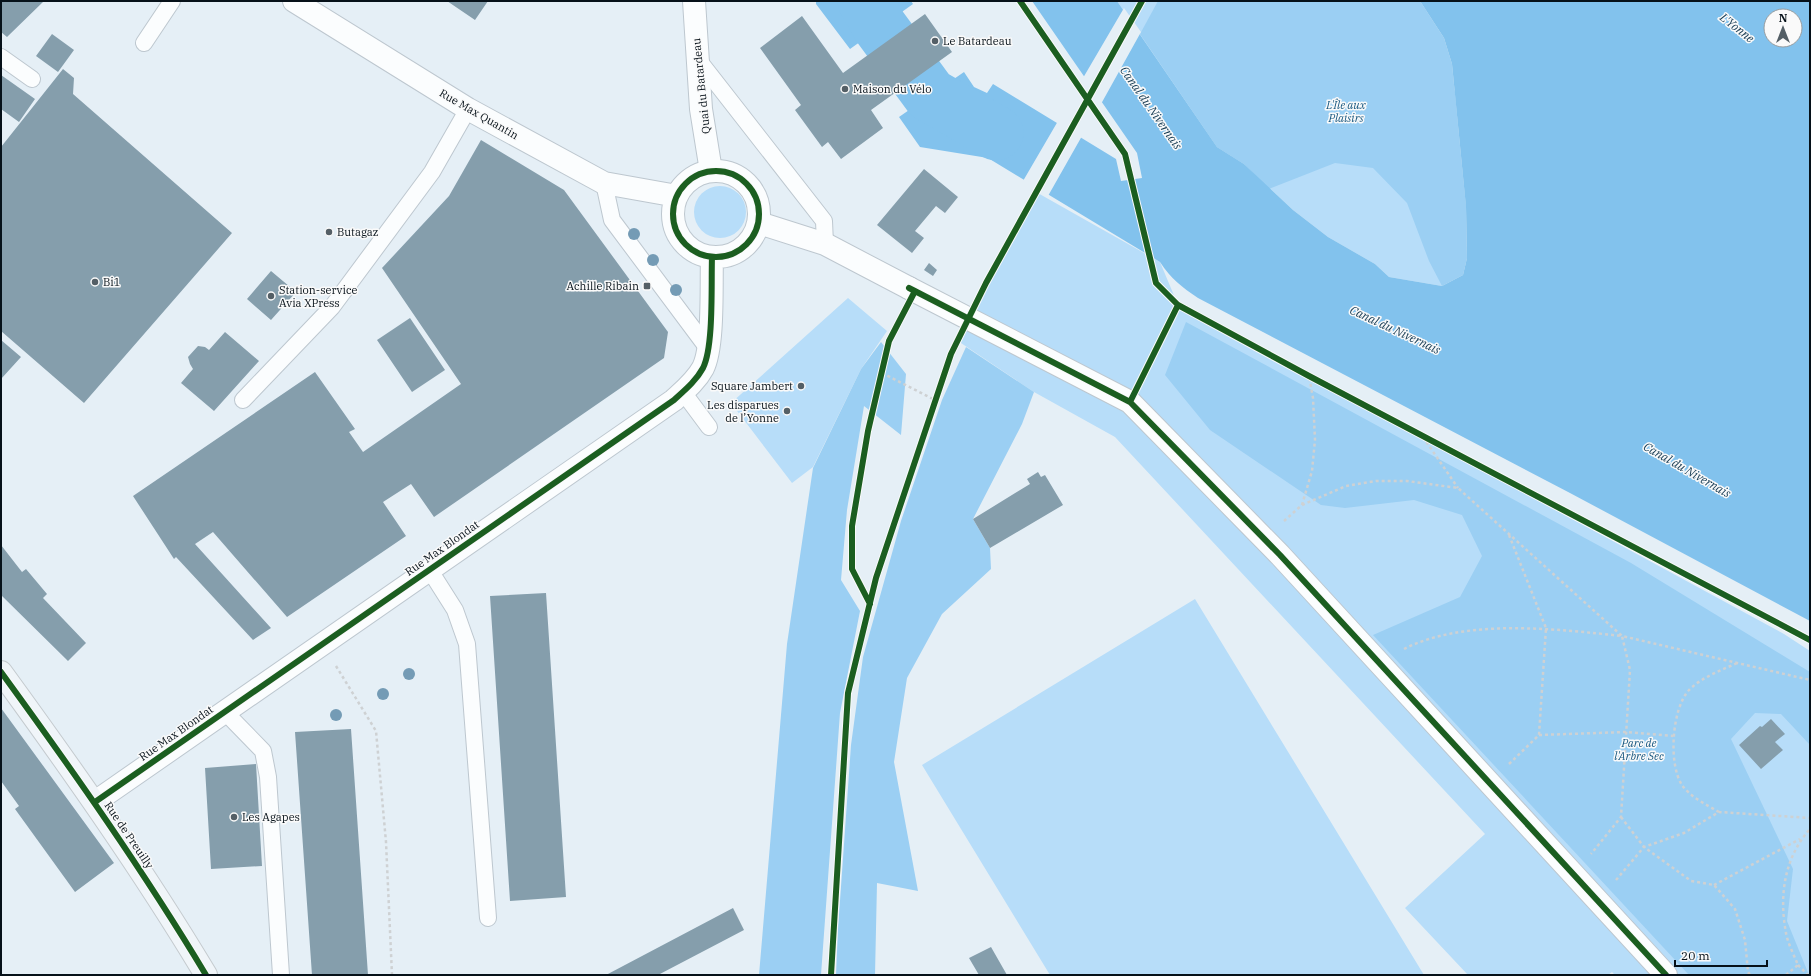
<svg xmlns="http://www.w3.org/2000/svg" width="1811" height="976" font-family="'IBM Plex Serif',serif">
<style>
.green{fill:#b7ddf9}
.forest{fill:#9bcff3}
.water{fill:#82c2ed;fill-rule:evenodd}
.pier{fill:#e5eff6}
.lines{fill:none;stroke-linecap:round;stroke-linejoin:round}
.river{stroke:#82c2ed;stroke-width:55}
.building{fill:#859eac}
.service-casing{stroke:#bdc7cf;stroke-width:18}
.pedestrian-casing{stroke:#bdc7cf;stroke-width:24}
.minor-casing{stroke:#bdc7cf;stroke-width:24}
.tertiary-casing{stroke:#bdc7cf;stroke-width:24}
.primary-casing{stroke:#c4cace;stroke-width:24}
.path{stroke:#ced1d3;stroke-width:2.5;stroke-dasharray:3 3;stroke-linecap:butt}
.service{stroke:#fbfdfe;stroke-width:16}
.pedestrian{stroke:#fbfdfe;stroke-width:22}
.minor{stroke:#fbfdfe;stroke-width:22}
.tertiary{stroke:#fbfdfe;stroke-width:22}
.primary{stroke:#f0f5f9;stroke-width:22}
.cycleway-casing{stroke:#fafafa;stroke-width:8}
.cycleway{stroke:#1b5e20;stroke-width:6}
.tree{fill:#749bb5}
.poi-dot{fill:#545f66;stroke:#fafafa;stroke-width:1.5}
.labels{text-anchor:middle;stroke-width:3;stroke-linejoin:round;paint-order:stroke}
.poi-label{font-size:11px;fill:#061119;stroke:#fafafa;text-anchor:start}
.street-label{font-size:11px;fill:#061119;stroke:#fafafa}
.park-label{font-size:11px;font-style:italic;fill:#17577f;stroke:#fafafa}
.water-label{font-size:12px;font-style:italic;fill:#153a52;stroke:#fafafa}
</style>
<rect width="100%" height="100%" fill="#e5eff6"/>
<path class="green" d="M1117,1H1420L1455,92L1459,142L1466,207L1442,286L1389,277L1375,264L1328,237L1293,210L1244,164L1217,147Z
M694 212a26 26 0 1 1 52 0a26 26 0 1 1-52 0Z
M1036,192L1160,262L1178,305L1784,634L1810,651V975H1615L1612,972L1608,975H1468L1405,908L1485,834L1115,437L1034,392L958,341Z
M848,298L887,331L861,369L813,467L792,483L731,403Z
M1195,599L1424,975H1050L922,765Z"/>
<path class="forest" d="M1158,1H1420L1444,38L1452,64L1466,207L1467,258L1463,275L1442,286L1429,261L1407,203L1373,168L1335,163L1269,189L1244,164L1217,147L1140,34Z
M1186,322L1631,563L1810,672V745L1781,714L1755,713L1731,739L1793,869L1787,921L1809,975H1689L1373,635L1460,597L1482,556L1462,515L1414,500L1345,508L1321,505L1210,430L1165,375Z
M881,342L906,374L901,435L864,406L847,510L841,580L860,611L840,713L821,975H759L787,644L813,468L861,369Z
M966,347L1034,392L1022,424L973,519L990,548L991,569L942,614L907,678L894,762L918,891L877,883L875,975H836L838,929L851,745L863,657L901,521L942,400Z"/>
<path class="water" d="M816,1H911L913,4L850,49L816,4Z
M1032,1H1117L1217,147L1244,164L1293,210L1328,237L1375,264L1389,277L1442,286L1463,275L1467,258L1466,207L1452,64L1444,38L1420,1H1810V621L1570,493L1198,298C1182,287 1171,279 1160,262L988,158L920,147L899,117L964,72L974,87L987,93L993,84L1116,159L1121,181L1142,178L1137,153ZM1771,16H1795V40H1771Z"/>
<path class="pier" d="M1124,8L1141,32L1101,104L1083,78Z
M1058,121L1082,136L1048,196L1023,181Z"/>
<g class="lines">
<path class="river" d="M865,1L880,27L930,95L996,133"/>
</g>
<path class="building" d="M1,1H44L7,37L1,32Z
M447,1H488L475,20Z
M925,14L952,52L871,110L883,128L841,159L828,142L822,147L795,110L801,105L760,48L802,16L843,73Z
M52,34L74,50L58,72L36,56Z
M63,69L74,78L73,94L232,233L84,403L1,331V147Z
M1,75L35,99L19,122L1,109Z
M481,140L564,190L668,332L664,358L434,517L411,484L383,502L406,536L287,617L213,532L195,544L271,628L253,640L176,557L174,559L133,496L315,372L355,429L349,432L363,452L461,384L382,268L449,196Z
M924,169L958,197L945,213L936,206L915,231L924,238L912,253L877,225Z
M929,263L937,270L933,276L924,270Z
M271,271L296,292L271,320L247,299Z
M410,318L445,370L412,392L377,340Z
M225,332L259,361L214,411L181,383L193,369L190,364L188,357L198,346L205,347L209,350Z
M1,340L21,357L1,379Z
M1038,472L1041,477L1045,475L1063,505L990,548L973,519L1030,484L1027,479Z
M1,545L22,572L26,569L47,594L43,598L86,643L68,661L1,595Z
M546,593L566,897L510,901L490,596Z
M1,708L114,863L75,892L15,809L19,806L1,781Z
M1771,719L1785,734L1775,742L1783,750L1761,769L1739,745L1760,726L1762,727Z
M351,729L368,975H312L295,732Z
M256,764L262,866L211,869L205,768Z
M733,908L744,930L658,975H606Z
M991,947L1007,975H979L969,958Z"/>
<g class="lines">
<defs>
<path id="service" d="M144,43L172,1
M1,57L32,79
M696,57L824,221L825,244
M604,183L612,220L709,350
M683,392L709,427
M243,400L332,307L432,172L468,109
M429,569L455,610L467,644L488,918
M224,711L263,751L268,777L281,975"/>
<path id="pedestrian" d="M909,288L1130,402L1280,555L1666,975"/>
<path id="minor" d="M694,1L701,109L711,171
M759,223L825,244L909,288"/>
<path id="tertiary" d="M294,1L468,109L604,183L677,196
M673 214a43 43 0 1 1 86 0a43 43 0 1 1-86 0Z
M95,802L674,400C685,390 696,381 703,368C714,346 711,283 712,257"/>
<path id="primary" d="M1,672C73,771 143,870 206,975"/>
</defs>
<use href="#service" class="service-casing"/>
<use href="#pedestrian" class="pedestrian-casing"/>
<use href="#minor" class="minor-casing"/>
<use href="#tertiary" class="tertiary-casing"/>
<use href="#primary" class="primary-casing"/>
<path class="path" d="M882,373L935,400
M1423,437L1458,488
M1302,505L1346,486L1376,481H1407L1458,488L1622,636L1810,680
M1284,521L1302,505L1312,471L1315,440L1313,398L1309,376
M1404,649C1465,618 1556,629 1622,636L1630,670L1621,817L1591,854
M336,666L376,731L386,842L392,975
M1539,735L1626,732L1673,736
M1509,764L1539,735L1546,628L1509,535
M1719,812C1707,805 1690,797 1682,785C1668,764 1672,708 1689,690C1702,677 1720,671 1737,663
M1621,817L1644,847L1691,881L1714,885L1735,909L1745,940L1748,972L1750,975
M1616,880L1644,847L1684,833L1719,812L1810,818
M1714,885L1800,839
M1798,965L1808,975
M1786,975L1798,965C1794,955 1788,944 1786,933C1779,896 1784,858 1810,829"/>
<use href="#service" class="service"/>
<use href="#pedestrian" class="pedestrian"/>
<use href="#minor" class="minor"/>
<use href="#tertiary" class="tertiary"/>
<use href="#primary" class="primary"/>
<defs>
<path id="cycleway" d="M1020,1L1125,154L1156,283L1178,305L1309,376L1810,640
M673 214a43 43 0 1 1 86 0a43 43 0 1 1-86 0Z
M909,288L1130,402L1280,555L1666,975
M1130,402L1178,305
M870,604L852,569V526L868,431L889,341L915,291
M1,672C73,771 143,870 206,975
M95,802L674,400C685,390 696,381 703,368C714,346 711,283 712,257
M831,975L848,693L876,578L951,354L986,283L1142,1"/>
</defs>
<use href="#cycleway" class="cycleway-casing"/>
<use href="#cycleway" class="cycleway"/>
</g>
<g class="tree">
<circle cx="634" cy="234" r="6"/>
<circle cx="653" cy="260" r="6"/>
<circle cx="676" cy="290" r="6"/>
<circle cx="409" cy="674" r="6"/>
<circle cx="383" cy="694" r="6"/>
<circle cx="336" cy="715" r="6"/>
</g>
<g class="poi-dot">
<circle cx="935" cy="41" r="4"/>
<circle cx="845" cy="89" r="4"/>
<circle cx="329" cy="232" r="4"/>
<circle cx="95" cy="282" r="4"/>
<rect x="643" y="282" width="8" height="8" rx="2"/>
<circle cx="271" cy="296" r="4"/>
<circle cx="801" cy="386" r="4"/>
<circle cx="787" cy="411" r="4"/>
<circle cx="234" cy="817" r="4"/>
</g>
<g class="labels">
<g class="poi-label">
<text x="943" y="45">Le Batardeau</text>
<text x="853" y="93">Maison du Vélo</text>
<text x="337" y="236">Butagaz</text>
<text x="103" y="286">Bi1</text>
<text x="639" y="290" text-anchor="end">Achille Ribain</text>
<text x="279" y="294">Station-service<tspan x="279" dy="13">Avia XPress</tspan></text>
<text x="793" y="390" text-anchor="end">Square Jambert</text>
<text x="779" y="409" text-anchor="end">Les disparues<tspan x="779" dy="13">de l’Yonne</tspan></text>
<text x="242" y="821">Les Agapes</text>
</g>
<g class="street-label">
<text transform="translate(701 86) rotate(-96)" y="4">Quai du Batardeau</text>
<text transform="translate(479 114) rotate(30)" y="4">Rue Max Quantin</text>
<text transform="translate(442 548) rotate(-35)" y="4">Rue Max Blondat</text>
<text transform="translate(176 733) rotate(-35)" y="4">Rue Max Blondat</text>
<text transform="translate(129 835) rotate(56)" y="4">Rue de Preuilly</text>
</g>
<g class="park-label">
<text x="1346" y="109">L'Île aux<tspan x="1346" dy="13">Plaisirs</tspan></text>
<text x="1639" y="747">Parc de<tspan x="1639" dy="13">l'Arbre Sec</tspan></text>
</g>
<g class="water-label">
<text transform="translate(1737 28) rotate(38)" y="4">L'Yonne</text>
<text transform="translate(1151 108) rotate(55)" y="4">Canal du Nivernais</text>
<text transform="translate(1395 330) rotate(25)" y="4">Canal du Nivernais</text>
<text transform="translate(1687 470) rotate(30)" y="4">Canal du Nivernais</text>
</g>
</g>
<rect width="1811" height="976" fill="none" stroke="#061119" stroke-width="4"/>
<g transform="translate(1783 28)"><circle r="19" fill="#fafafa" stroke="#989da0"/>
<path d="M0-3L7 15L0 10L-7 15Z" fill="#545f66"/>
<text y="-6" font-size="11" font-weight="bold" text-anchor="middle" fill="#061119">N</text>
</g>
<path d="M1675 960v6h92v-6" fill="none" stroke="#061119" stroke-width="2"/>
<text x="1681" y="960" font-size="12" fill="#061119" stroke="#fafafa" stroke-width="3" paint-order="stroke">20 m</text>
</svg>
